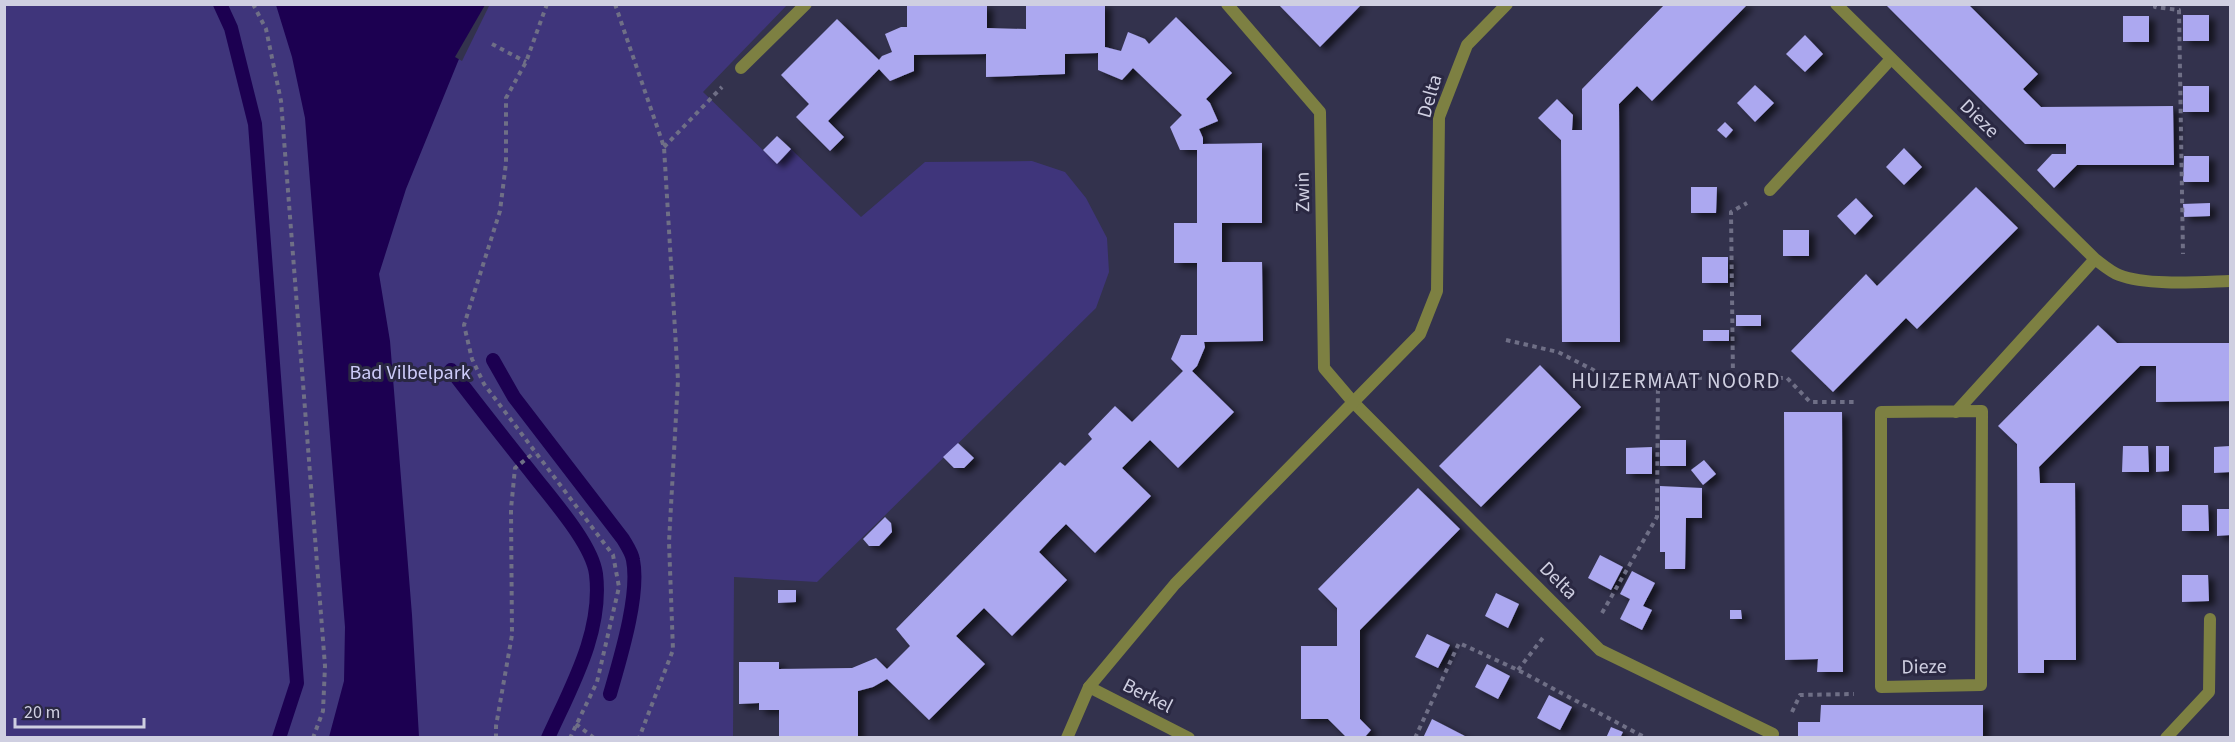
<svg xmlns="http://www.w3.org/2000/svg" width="2235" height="742" font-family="'Source Sans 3',sans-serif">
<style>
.green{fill:#3f357b}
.water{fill:#1c0051}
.pier{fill:#33324d}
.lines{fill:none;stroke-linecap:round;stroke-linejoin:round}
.stream{stroke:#1c0051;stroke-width:14}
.building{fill:#aca8f0;filter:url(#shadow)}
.path{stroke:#6f6f86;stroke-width:4;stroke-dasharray:4.5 4.5;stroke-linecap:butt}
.service{stroke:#7d8042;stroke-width:12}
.minor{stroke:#7d8042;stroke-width:12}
.tertiary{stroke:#7d8042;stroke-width:12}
.labels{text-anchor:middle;stroke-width:6;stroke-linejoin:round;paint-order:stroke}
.street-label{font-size:20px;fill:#cfcfe1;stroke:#2a2842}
.park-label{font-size:20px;fill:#cdcbf9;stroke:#2a2842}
.neighbourhood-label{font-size:21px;letter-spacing:1.5px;fill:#cfcfe1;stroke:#2a2842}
</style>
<defs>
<filter id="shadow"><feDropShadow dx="6" dy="4" stdDeviation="3" flood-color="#0009"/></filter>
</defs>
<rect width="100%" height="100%" fill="#33324d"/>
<path class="green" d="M4,5H787L703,92L777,164L791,149L861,217L925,162L1032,161L1065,172L1086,198L1107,238L1109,272L1096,308L817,582L734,577L733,737H5Z"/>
<path class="water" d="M276,5H487L459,59L406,189L379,274L390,341L412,615L419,737H329L344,681L345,627L305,118L292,57Z"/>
<path class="pier" d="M490,4L462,61L455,57L485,5Z"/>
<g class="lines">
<path class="stream" d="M220,4L231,28L255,124L297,683L279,738
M493,360L514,397L623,539C627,546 632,553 633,560C640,595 620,659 610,694
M451,370C477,404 503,437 530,471C549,496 592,543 596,574C603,632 571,687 548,738"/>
</g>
<path class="building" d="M1026,4H1105V47L1121,51L1128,32L1145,39L1149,44L1176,17L1232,73L1206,99L1210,103L1218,121L1199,129L1203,138V144L1262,143V223H1222V262H1262L1263,341L1204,342L1205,347L1197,366L1192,371L1234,412L1178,468L1150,440L1122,468L1151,496L1095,553L1066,524L1053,537L1039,552L1067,580L1012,636L984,608L956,636L985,664L929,720L887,679L873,687L858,691V738H779V710H759V703L739,704V662H779V669L852,668L876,658L887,669L910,646L896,629L1060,462L1065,466L1092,439L1088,434L1115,406L1132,422L1183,371L1171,359L1181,335H1197V263H1174V223H1197V150H1180L1170,127L1182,115L1133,68L1122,80L1098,70V53L1065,54V74L986,77V54L914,55V71L890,81L879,69L828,121L844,137L830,151L796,117L809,104L781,75L837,19L879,60L882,56L892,52L885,34L901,27H907V5H987V28L1026,29Z
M1278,4H1362L1320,47Z
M1665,4H1748L1652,101L1637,86L1619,104L1620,342H1562L1561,140L1538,118L1557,99L1573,115L1572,130H1582V89Z
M1885,4H1968L2038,74L2023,89L2041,107L2173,106L2174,165H2077L2054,188L2037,170L2052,154H2066V144H2025Z
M2183,15H2209V41H2183Z
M2123,16H2149V42H2123Z
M1805,35L1823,54L1805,72L1786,54Z
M1755,85L1774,103L1755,122L1737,103Z
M2183,86H2209V112H2183Z
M1725,122L1733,130L1726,138L1717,130Z
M777,136L791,149L777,164L763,150Z
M1904,148L1922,167L1904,185L1886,167Z
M2184,156H2209V182H2183Z
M1691,187H1717L1716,213H1691Z
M1976,187L2018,228L1917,329L1906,318L1833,392L1791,351L1866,274L1877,286Z
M1856,198L1873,216L1855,235L1837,216Z
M2210,203V216L2184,217L2183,204Z
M1783,230H1809V256H1783Z
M1702,257H1728V283H1702Z
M1736,315H1761V326H1736Z
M2098,325L2117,343H2230V401L2156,402V366H2140L2039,467L2040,483H2075L2076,660H2044V673H2018L2017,444L1998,426Z
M1703,330H1729V341H1703Z
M1540,365L1581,407L1481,507L1439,466Z
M1784,412H1842L1843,672H1817L1818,659L1785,660Z
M1660,440H1686V466H1660Z
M958,443L974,458L964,468H954L943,457Z
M2123,446H2148L2149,472H2122Z
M2156,446H2169V471L2156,472Z
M2230,446V472L2214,473V447Z
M1652,447V474H1626V448Z
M1704,460L1716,474L1703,485L1691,470Z
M1660,486L1702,488V518H1686L1685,569H1665V552H1660Z
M1418,488L1460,529L1360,630V719L1371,730L1364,738H1347L1328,719H1301V646H1337V608L1318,589Z
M2182,505H2208L2209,531H2182Z
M2217,509H2230V535L2217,536Z
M885,517L891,523L892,532L879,546H869L863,539Z
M1600,555L1623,567L1611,590L1588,578Z
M1632,571L1655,583L1643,606L1652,610L1642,630L1620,619L1630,599L1620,594Z
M2182,575H2208L2209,601L2182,602Z
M778,590H796V602L778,603Z
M1496,593L1519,604L1508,628L1485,616Z
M1730,610H1741L1742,619H1730Z
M1427,634L1450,645L1438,668L1415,657Z
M1487,664L1510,676L1498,699L1475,687Z
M1549,695L1572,707L1560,730L1537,718Z
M1821,705H1983V738H1798V722H1820Z
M1432,719L1463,735L1468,738H1423Z
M1611,727L1623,732L1620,738H1606Z"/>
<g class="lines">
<path class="path" d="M253,4L266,29L281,101L325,666L323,711L313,738
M547,4L526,62L506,98V163L500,211L464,325L472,359L484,384L613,555L619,587L597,682L570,738
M615,4L664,147L678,380L669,542L673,650L639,738
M2155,4V7L2179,10L2183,254
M492,44L526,62
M664,147L722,87
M1506,340L1558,352L1609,378L1658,379
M1733,377L1731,212L1747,203
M1602,613L1657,517L1658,379L1733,377L1787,378L1810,402H1854
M1518,670L1545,635
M1792,712L1800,695L1854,694
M576,724L594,738
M496,738V726L512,635L511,509L515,468L535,452
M1415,738L1459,643L1518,670L1646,738"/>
<path class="service" d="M1770,190L1891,59"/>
<path class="minor" d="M1227,4L1320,112L1324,368L1353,402L1600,650L1773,734
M1836,4L2095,259C2103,265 2111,272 2119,275C2148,286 2199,282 2230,281
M741,68L806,4
M1982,411L1981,685L1881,687V412Z
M1956,412L2095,259
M1089,687L1189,738
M2166,738L2209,692L2210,619"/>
<path class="tertiary" d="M1067,738L1089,687L1175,584L1420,334L1437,291L1439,117L1467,45L1507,4"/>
</g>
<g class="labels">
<g class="street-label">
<text transform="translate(1429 96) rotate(-74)" y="7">Delta</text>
<text transform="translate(1980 118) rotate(44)" y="7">Dieze</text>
<text transform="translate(1302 192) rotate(-91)" y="7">Zwin</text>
<text transform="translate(1559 580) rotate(45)" y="7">Delta</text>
<text transform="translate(1924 666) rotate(-1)" y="7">Dieze</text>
<text transform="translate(1148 695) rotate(27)" y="7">Berkel</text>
</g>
<g class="park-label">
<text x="410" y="379">Bad Vilbelpark</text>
</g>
<g class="neighbourhood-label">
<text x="1676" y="388">HUIZERMAAT NOORD</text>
</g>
</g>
<rect width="2235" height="742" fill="none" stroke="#cfcfe1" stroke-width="12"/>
<path d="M15 718v9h129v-9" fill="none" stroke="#cfcfe1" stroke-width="3"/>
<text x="24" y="718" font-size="18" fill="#cfcfe1" stroke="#2a2842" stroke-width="4.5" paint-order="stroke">20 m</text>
</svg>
